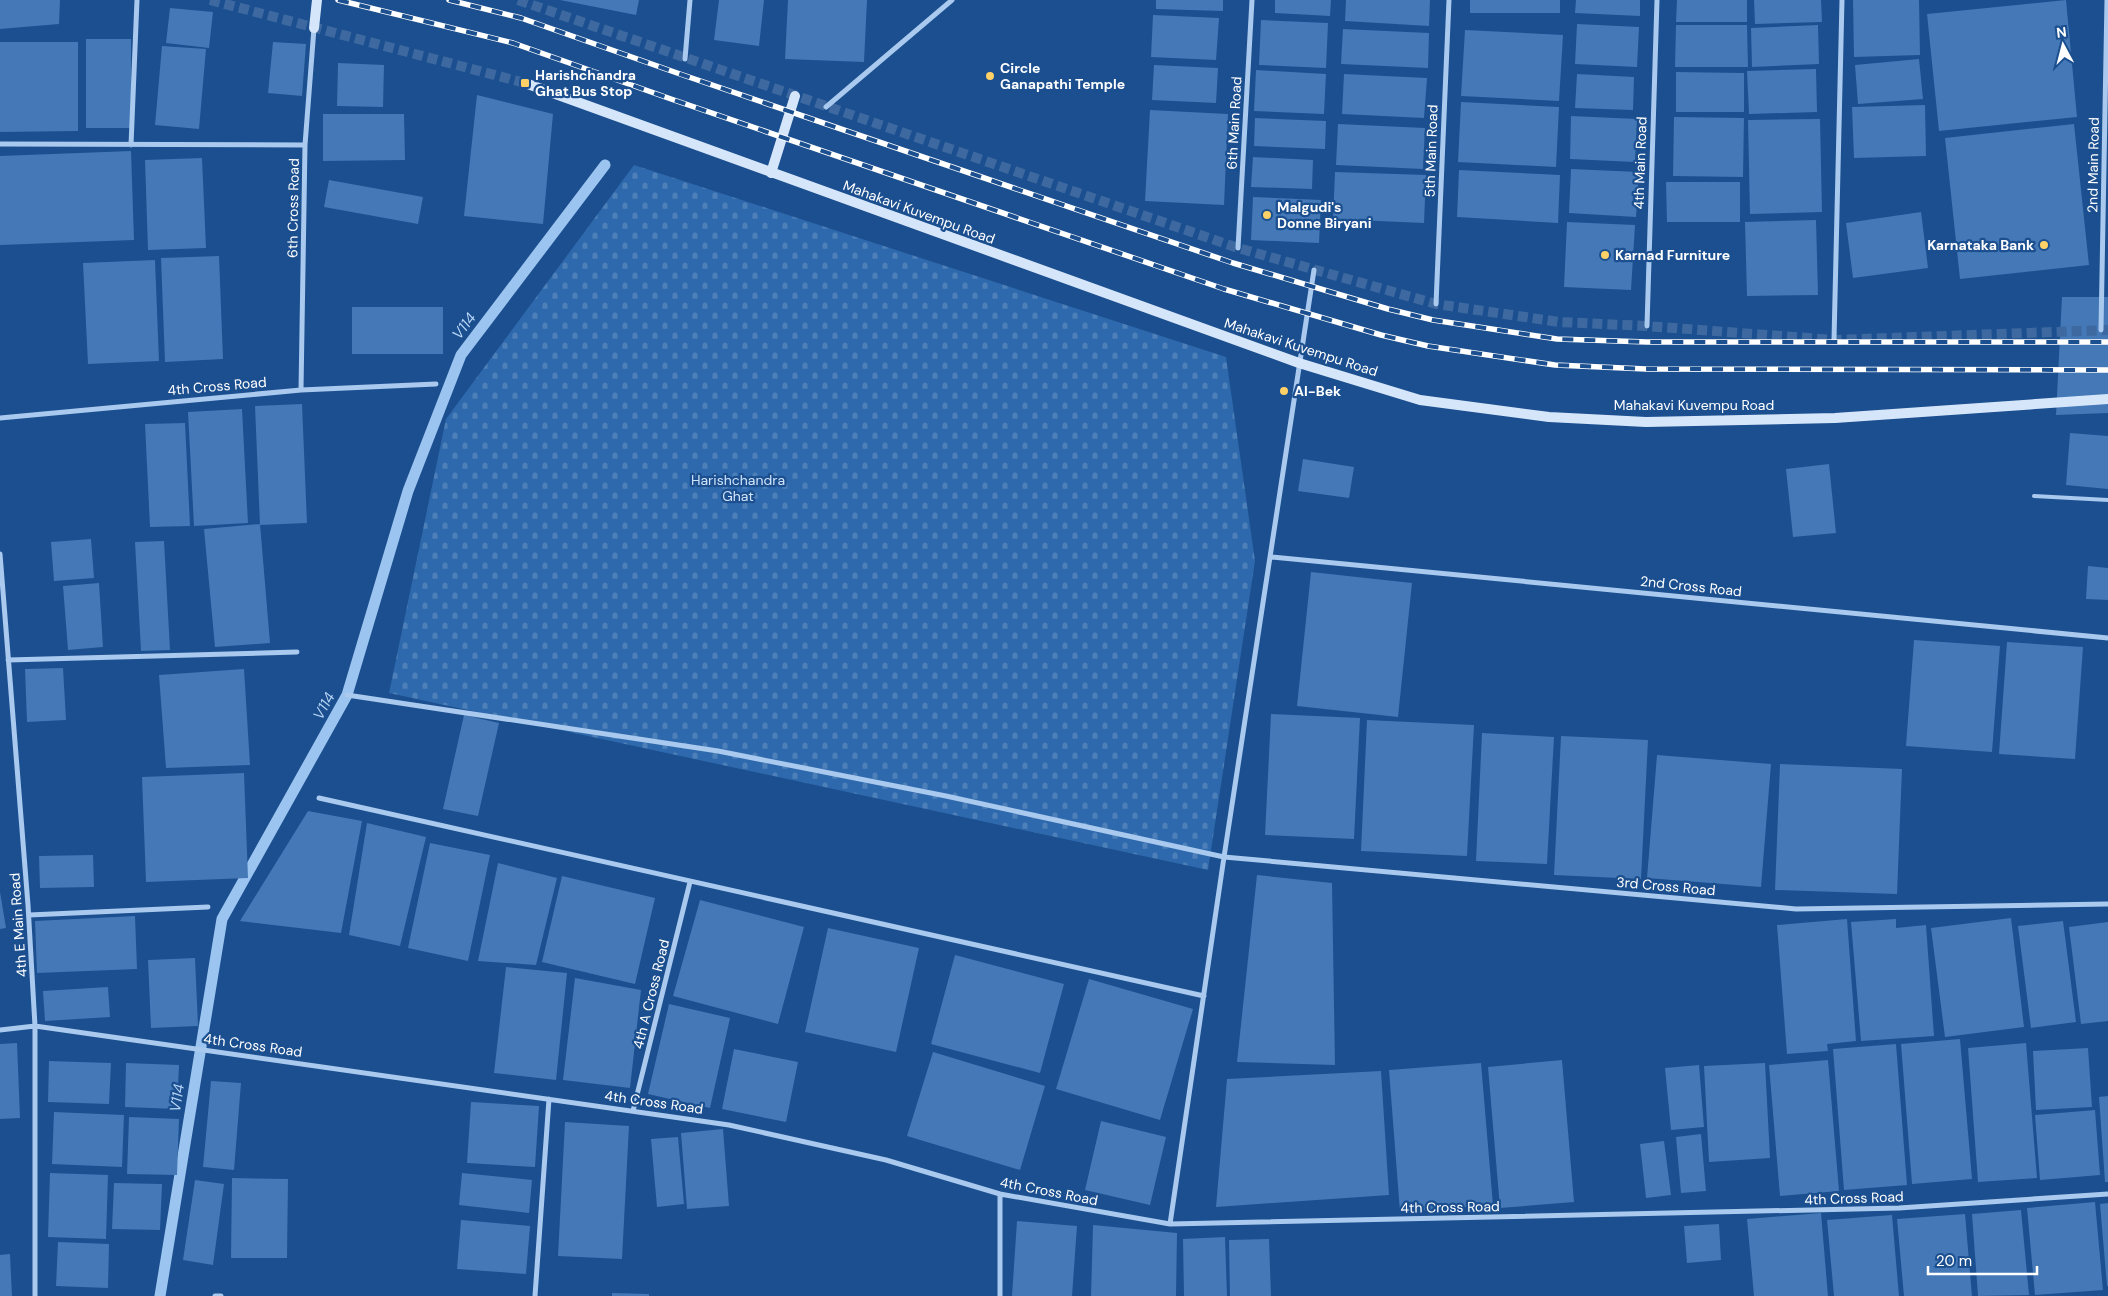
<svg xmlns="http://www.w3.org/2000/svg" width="2108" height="1296" font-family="'DM Sans',sans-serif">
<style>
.cemetery{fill:url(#cemetery-stones)}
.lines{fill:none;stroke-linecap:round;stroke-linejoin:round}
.stream{stroke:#9cc4f0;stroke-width:11}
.building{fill:#4478b7}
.secondary-tunnel{stroke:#3d69a0;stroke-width:10;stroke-dasharray:10 5;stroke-linecap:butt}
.lane{stroke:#a9c9ee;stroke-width:4}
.street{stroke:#a9c9ee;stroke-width:5}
.secondary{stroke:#d6e6fa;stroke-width:10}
.rail-casing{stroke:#fff;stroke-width:5.5}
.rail{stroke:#1b4f8f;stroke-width:4;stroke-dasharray:11;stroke-linecap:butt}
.poi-dot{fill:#ffd166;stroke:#1b4f8f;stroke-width:2}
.labels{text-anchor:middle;stroke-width:4.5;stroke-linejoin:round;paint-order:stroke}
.poi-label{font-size:14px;font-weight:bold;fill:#fff;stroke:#1b4f8f;text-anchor:start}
.street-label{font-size:14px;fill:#fff;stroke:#1b4f8f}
.park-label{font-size:14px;fill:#cfe3fa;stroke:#1b4f8f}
.water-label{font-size:15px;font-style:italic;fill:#b5d3f5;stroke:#1b4f8f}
</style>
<defs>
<pattern id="cemetery-stones" width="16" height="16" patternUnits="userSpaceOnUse" patternTransform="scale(1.25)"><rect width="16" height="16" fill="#2e69ad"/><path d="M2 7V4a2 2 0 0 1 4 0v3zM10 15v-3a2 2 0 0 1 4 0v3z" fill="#4d80b9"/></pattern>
</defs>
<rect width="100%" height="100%" fill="#1b4f8f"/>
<path class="cemetery" d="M634,165L1226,357L1255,561L1208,870L389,693L446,419Z"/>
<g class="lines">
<path class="stream" d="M160,1296L222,919L347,695L408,491L461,355L605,165"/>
</g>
<path class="building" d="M0,0H60L59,24L0,29Z
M560,0H639L636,15Z
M719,0H764L759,46L714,40Z
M788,0H867L864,62L785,59Z
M1156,0H1223V11L1156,9Z
M1275,0H1331L1330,16L1275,13Z
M1346,0H1430L1429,26L1345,21Z
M1470,0H1560V13H1470Z
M1576,0H1640V16L1575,13Z
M1677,0H1747V22H1676Z
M1754,0H1821L1822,22L1755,24Z
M1853,0H1919L1920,55L1854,57Z
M2066,0L2077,117L1939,131L1927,14Z
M170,8L213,12L209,48L166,43Z
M1153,15L1219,18L1216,60L1151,57Z
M1261,20L1328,23L1326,68L1259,65Z
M1577,24L1639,27L1637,67L1575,64Z
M1676,25H1747L1748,67H1675Z
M1818,25L1819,64L1752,67L1751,28Z
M1343,29L1429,33L1428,68L1341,64Z
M1465,30L1563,35L1559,101L1461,96Z
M86,39H131V128H86Z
M0,42H78V131L0,132Z
M273,42L306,44L302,96L268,93Z
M162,46L206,49L199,129L155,125Z
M1919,59L1923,99L1858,104L1855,65Z
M338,63L384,65L383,107L337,106Z
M1154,65L1218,68L1216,103L1152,100Z
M1816,69L1817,112L1749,114L1747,71Z
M1256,70L1326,74L1324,114L1254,111Z
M1676,72L1744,73V112H1676Z
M1344,74L1427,78L1424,118L1342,114Z
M1577,74L1634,77L1633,110L1575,108Z
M477,95L553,114L543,224L464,216Z
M1461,102L1559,107L1556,167L1458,162Z
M1925,105L1926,156L1854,158L1852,107Z
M1150,110L1228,114L1224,205L1145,201Z
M323,114H404L405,160L323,161Z
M1571,116L1637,119L1635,162L1570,159Z
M1674,117L1744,118L1743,177L1673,176Z
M1255,118L1326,121L1325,149L1254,146Z
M1820,119L1822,212L1750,214L1748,120Z
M1338,124L1425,128L1423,169L1336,165Z
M2074,124L2089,265L1960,279L1945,138Z
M131,151L134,240L0,245V156Z
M1253,157L1313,160L1312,189L1251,187Z
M202,158L206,248L148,250L145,160Z
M1571,169L1639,172L1636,217L1569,213Z
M1459,170L1560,175L1558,223L1457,217Z
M1335,172L1426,175L1424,223L1333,219Z
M329,180L423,197L418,224L324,207Z
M1666,182H1740V222H1667Z
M1253,197L1321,200L1319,243L1251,240Z
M1921,212L1928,268L1853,278L1846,223Z
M1816,220L1818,295L1747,296L1745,222Z
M1567,222L1635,225L1631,290L1564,287Z
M219,256L223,359L165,362L161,258Z
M155,260L159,361L88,364L83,263Z
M2062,297H2108V413L2056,415Z
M352,307H443V354H352Z
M302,404L307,523L260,525L255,406Z
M242,409L248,523L194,526L188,412Z
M185,423L190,526L150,527L145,424Z
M2070,433L2108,436V489L2066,485Z
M1303,459L1354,467L1349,498L1298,491Z
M1829,464L1836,533L1793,537L1786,469Z
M260,524L270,643L215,647L204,529Z
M91,539L94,578L54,581L51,542Z
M164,541L170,650L141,651L135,542Z
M2088,566L2108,568V600L2086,599Z
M1311,572L1412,583L1398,717L1297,706Z
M99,583L103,647L68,650L63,586Z
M1914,640L2000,646L1992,752L1906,746Z
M2007,642L2083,647L2075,759L1999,754Z
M63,668L66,720L27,722L25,669Z
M244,669L250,765L166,768L159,675Z
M1271,714L1360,718L1354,839L1265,835Z
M464,715L499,723L478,816L443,809Z
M1367,720L1474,725L1467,856L1361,851Z
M1482,733L1554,737L1547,864L1476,861Z
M1561,736L1648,740L1641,879L1554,875Z
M1657,755L1771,764L1761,887L1647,878Z
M1780,764L1902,769L1897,894L1775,890Z
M244,773L248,878L146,882L142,777Z
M308,811L362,821L341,933L240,921Z
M367,823L426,837L400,946L349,935Z
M430,843L490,855L468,961L408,948Z
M93,855L94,887L40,888L39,856Z
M498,863L557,878L536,965L478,961Z
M1257,875L1332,883L1335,1065L1237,1062Z
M562,876L655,898L635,984L542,962Z
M0,892L6,928L0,929Z
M700,900L804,927L778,1024L673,996Z
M135,916L137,969L37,973L35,921Z
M2011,918L2024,1027L1945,1037L1931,928Z
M1847,919L1856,1041L1827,1044L1828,1051L1787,1054L1777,925Z
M1896,919V928L1926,925L1934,1036L1861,1041L1851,922Z
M2063,921L2076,1022L2031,1028L2018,926Z
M2108,922V1021L2081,1024L2069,927Z
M828,928L919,948L896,1052L805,1032Z
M955,955L1064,984L1040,1073L931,1044Z
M195,958L198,1026L151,1028L148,960Z
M506,967L567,973L556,1080L494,1073Z
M575,978L641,990L630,1088L563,1080Z
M1089,979L1193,1009L1160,1120L1056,1089Z
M108,987L110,1017L45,1021L43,991Z
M669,1004L730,1018L710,1108L648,1094Z
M1960,1039L1972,1179L1912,1184L1901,1044Z
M17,1043L20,1118L0,1119V1044Z
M2026,1043L2037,1178L1978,1182L1968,1048Z
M1896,1044L1907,1185L1844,1190L1833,1049Z
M2088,1048L2092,1107L2036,1110L2033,1051Z
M734,1049L798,1062L786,1122L722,1109Z
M933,1052L1045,1086L1020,1170L907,1136Z
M1562,1060L1574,1202L1500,1208L1488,1067Z
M1828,1060L1839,1191L1780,1196L1769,1065Z
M49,1061L111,1063L109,1104L48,1102Z
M126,1063L179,1065L177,1109L125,1107Z
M1481,1063L1493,1205L1400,1212L1389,1070Z
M1765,1063L1770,1158L1709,1162L1704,1066Z
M1699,1065L1704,1127L1671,1130L1665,1068Z
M1381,1071L1389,1195L1216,1207L1227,1079Z
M211,1081L241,1083L234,1170L203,1167Z
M2108,1096V1182H2105L2099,1097Z
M471,1102L539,1106L535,1167L467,1163Z
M2095,1110L2100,1175L2040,1180L2035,1115Z
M54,1112L124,1115L122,1167L52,1164Z
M129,1117L179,1119L177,1175L127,1174Z
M1101,1121L1166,1137L1150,1205L1085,1190Z
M565,1122L629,1126L622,1259L558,1256Z
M723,1129L729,1206L687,1209L681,1133Z
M1701,1134L1706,1191L1681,1193L1676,1137Z
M678,1137L684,1204L657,1207L651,1139Z
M1664,1141L1671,1195L1646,1198L1640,1144Z
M50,1173L108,1175L106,1239L48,1237Z
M462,1173L532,1180L529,1213L459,1205Z
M232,1178L288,1179L287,1258H231Z
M195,1180L224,1184L213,1265L183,1260Z
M114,1183L162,1184L160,1230L112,1229Z
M2095,1202L2103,1290L2035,1295L2027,1208Z
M2108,1203V1286H2107L2100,1204Z
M2021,1210L2029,1295L1978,1296L1972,1214Z
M1821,1213L1828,1296H1754L1747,1219Z
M1965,1214L1972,1296H1904L1897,1219Z
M1892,1215L1899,1296H1834L1827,1220Z
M461,1220L530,1226L526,1274L457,1269Z
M1017,1221L1077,1226L1072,1296H1012Z
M1719,1224L1721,1260L1687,1263L1684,1226Z
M1093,1225L1177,1233L1176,1296H1091Z
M1225,1237L1227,1296H1184L1183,1239Z
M1269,1239L1271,1296H1230L1229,1240Z
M58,1242L109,1244L108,1288L56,1286Z
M10,1254L12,1296H0V1255Z
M612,1293L649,1294V1296H612Z"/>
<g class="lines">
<path class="secondary-tunnel" d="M210,0L525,83
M518,0L1238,248L1436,304L1559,322L1647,326L1834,340L2108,330"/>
<path class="lane" d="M2034,496L2108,500"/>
<path class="street" d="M685,59L690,0
M826,107L952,0
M0,144L305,145
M131,145L137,0
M1238,248L1252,0
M1436,304L1449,0
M1647,326L1657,0
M2101,330L2107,0
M1834,340L1842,0
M301,390L305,145L314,28
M0,418L301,390L436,384
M0,554L28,905L35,1026V1296
M1272,557L2108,638
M8,660L297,652
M347,695L718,751L946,796L1224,857L1796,909L2108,904
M319,798L1204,996
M29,915L208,907
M0,1030L35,1026L729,1125L886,1160L1000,1194L1170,1224L1899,1208L2108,1194
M633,1111L690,882
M1170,1224L1224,857L1314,270
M215,1296H221
M535,1296L549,1099
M1000,1296V1194"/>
<path class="secondary" d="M314,28L317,0
M525,83L1299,363L1420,400L1549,417L1646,422L1835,418L2108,399
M771,173L795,96"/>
<defs>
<path id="rail" d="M338,0L513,43L671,99L1224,289L1381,335L1428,346L1555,365L1646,369L2108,370
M449,0L521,18L680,74L1233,263L1388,309L1433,320L1557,339L1647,342H2108"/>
</defs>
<use href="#rail" class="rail-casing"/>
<use href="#rail" class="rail"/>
</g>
<g class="poi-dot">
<circle cx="990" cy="76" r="5"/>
<rect x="520" y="78" width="10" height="10" rx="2.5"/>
<circle cx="1267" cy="215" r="5"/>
<circle cx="2044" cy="245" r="5"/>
<circle cx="1605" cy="255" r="5"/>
<circle cx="1284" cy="391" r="5"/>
</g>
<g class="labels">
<g class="poi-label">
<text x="1000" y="73">Circle<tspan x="1000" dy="16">Ganapathi Temple</tspan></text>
<text x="535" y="80">Harishchandra<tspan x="535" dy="16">Ghat Bus Stop</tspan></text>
<text x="1277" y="212">Malgudi's<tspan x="1277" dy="16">Donne Biryani</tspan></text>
<text x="2034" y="250" text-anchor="end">Karnataka Bank</text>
<text x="1615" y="260">Karnad Furniture</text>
<text x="1294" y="396">Al-Bek</text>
</g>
<g class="street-label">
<text transform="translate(1234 123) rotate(-87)" y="5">6th Main Road</text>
<text transform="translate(1431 151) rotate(-88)" y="5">5th Main Road</text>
<text transform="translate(1640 163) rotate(-88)" y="5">4th Main Road</text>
<text transform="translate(2093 165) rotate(-89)" y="5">2nd Main Road</text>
<text transform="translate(293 208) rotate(-89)" y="5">6th Cross Road</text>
<text transform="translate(919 212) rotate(20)" y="5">Mahakavi Kuvempu Road</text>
<text transform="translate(1301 347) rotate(18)" y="5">Mahakavi Kuvempu Road</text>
<text transform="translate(217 386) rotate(-5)" y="5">4th Cross Road</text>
<text x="1694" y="410">Mahakavi Kuvempu Road</text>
<text transform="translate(1691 586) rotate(6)" y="5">2nd Cross Road</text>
<text transform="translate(1666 886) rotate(5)" y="5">3rd Cross Road</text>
<text transform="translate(18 925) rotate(-94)" y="5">4th E Main Road</text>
<text transform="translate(651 994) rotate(-76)" y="5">4th A Cross Road</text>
<text transform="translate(253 1045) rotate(8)" y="5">4th Cross Road</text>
<text transform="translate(654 1102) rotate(8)" y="5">4th Cross Road</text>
<text transform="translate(1049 1191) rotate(11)" y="5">4th Cross Road</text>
<text transform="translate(1854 1198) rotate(-2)" y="5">4th Cross Road</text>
<text transform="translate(1450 1207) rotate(-1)" y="5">4th Cross Road</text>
</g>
<g class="park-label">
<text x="738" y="485">Harishchandra<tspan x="738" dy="16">Ghat</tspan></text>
</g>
<g class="water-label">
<text transform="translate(464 326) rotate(-53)" y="5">V114</text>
<text transform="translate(324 706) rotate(-61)" y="5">V114</text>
<text transform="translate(177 1098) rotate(-81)" y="5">V114</text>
</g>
</g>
<g transform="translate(2063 45) rotate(353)" stroke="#1b4f8f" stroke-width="4" paint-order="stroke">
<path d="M0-4L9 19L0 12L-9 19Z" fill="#ffffff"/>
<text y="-8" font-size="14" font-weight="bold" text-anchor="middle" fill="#ffffff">N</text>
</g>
<path d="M1928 1266v8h109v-8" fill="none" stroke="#ffffff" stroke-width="2.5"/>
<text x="1936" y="1266" font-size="15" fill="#ffffff" stroke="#1b4f8f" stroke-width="4" paint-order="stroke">20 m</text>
</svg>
